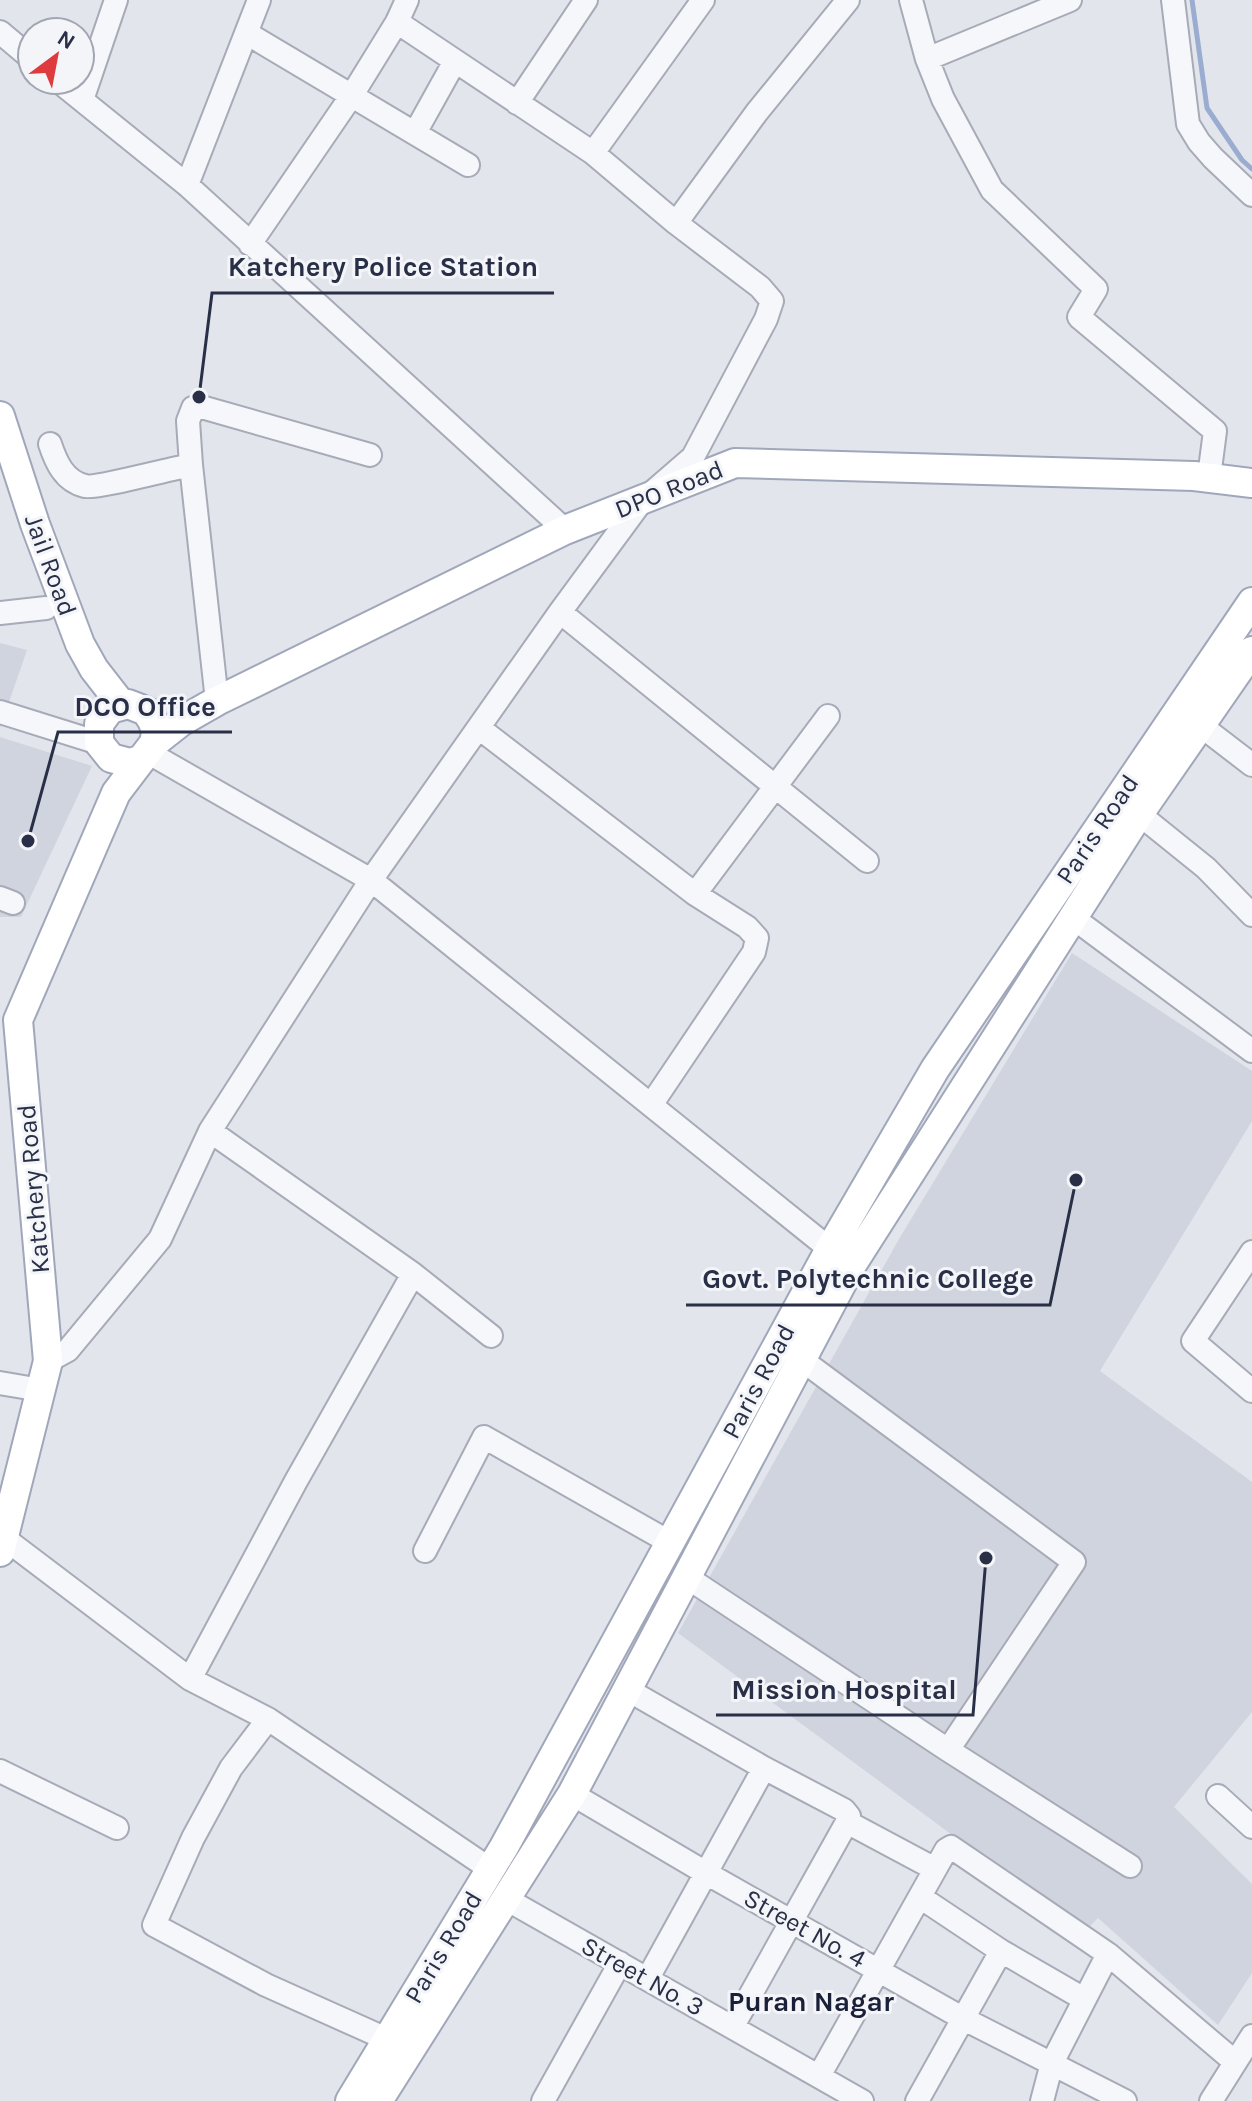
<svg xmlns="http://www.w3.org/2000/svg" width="1252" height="2101" font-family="Karla,sans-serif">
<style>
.built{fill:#d0d4df}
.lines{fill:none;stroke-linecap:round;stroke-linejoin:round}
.stream{stroke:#9aadd0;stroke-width:5}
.minor-casing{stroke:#a7abb7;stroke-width:26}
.major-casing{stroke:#a0a7ba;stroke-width:32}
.minor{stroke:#f6f7fa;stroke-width:22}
.major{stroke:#fff;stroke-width:28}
.labels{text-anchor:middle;stroke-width:6;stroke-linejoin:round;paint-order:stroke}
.street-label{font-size:26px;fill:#282f47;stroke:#f3f5f9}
.neighbourhood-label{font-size:28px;font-weight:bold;fill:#1a2038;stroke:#f3f5f9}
.leader{fill:none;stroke:#282f47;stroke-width:3}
.callout-dot{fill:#282f47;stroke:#f3f5f9;stroke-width:3}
.callout-label{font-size:28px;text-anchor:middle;font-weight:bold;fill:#282f47;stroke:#f3f5f9;stroke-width:6;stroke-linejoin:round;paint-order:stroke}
</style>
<rect width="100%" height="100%" fill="#e3e5ec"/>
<path class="built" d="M0,643L27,650L0,728Z
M0,737L92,766L21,917H0Z
M1072,953L1252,1071V1121L1100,1371L1252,1482V1712L1174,1807L1252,1884V1973L1218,2025L1098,1918L1084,1932L678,1633L899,1239Z"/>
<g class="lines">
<path class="stream" d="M1192,0L1207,108L1242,160L1252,169"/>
<defs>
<path id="minor" d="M911,0L927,59L943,99L992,190L1096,289L1079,317L1215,431L1209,477
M1173,0L1188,124L1199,142L1213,158L1252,195
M0,32L32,59
M248,34L468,165
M927,59L1070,0
M57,80L187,185L565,530
M82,100L116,0
M517,103L586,0
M415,133L455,61
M593,153L703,0
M187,185L259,0
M676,223L757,112L848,0
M250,244L352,95L397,22L407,0
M50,444C56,462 64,481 85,486C95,489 174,468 191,465
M560,612L867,861
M0,613L46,608
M217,701L191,465L188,421L193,408H205L370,455
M0,712L99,743
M1200,725L1252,765
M479,728L695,894L747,927L757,938L754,952L651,1105
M149,753L371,880L841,1258
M1139,814L1206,868L1252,915
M695,894L828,716
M0,898L13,903
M1072,917L1252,1051
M210,1131L413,1274L491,1336
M1252,1252L1193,1341L1252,1391
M802,1360L1074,1562L948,1750
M48,1361L68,1350L160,1239L210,1131L371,880L560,612L641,502L693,457L766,319L772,301L760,287L676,223L593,153L397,22
M0,1383L41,1390
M4,1538L190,1679L268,1719L490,1869
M425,1551L484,1437L671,1543
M685,1576L948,1750L1130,1866
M190,1679L296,1481L413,1274
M628,1690L764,1768
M268,1719L231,1768L193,1838L154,1925L266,1985L400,2045
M0,1771L117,1828
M572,1794L706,1873L964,2019L1125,2101
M1218,1796L1252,1827
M847,1822L935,1869
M920,1897L1001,1951L1084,1999
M508,1900L862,2101
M648,1978L764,1768L844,1810L849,1816L847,1822L733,2026
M819,2076L946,1850L951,1847L1108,1954L1235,2062
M543,2101L620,1963
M917,2101L1001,1951
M1042,2101L1052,2063L1108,1954
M1211,2101L1252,2036"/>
<path id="major" d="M0,416L35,524L80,644L94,669L122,705
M154,743L182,721L217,701L565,530L735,463L1194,476L1252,483
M0,1552L48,1361L18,1020L116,793L154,743L156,733L153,722L146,711L128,704L110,709L99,724V743L111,758L130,763L140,760
M350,2101L504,1847L830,1249L935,1069L1252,602
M378,2101L572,1794L851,1266L1139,814L1252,651"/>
</defs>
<use href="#minor" class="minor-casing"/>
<use href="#major" class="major-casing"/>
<use href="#minor" class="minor"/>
<use href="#major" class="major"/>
</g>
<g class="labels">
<g class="street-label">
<text transform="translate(669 489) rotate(-22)" y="9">DPO Road</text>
<text transform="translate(51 565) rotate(70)" y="9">Jail Road</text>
<text transform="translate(1097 829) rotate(-56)" y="9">Paris Road</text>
<text transform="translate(33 1189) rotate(-95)" y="9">Katchery Road</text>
<text transform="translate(758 1381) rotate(-62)" y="9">Paris Road</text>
<text transform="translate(805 1928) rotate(29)" y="9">Street No. 4</text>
<text transform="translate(443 1947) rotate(-59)" y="9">Paris Road</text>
<text transform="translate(643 1976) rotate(29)" y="9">Street No. 3</text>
</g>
<g class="neighbourhood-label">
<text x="811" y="2011">Puran Nagar</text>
</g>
</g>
<path class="leader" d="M199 397L212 293H554M28 841L58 732H232M1076 1180L1050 1305H686M986 1558L973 1715H716"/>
<g class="callout-dot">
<circle cx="199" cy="397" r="8"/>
<circle cx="28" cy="841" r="8"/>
<circle cx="1076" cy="1180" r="8"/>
<circle cx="986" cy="1558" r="8"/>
</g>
<g class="callout-label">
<text x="383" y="276">Katchery Police Station</text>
<text x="145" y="716">DCO Office</text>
<text x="868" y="1288">Govt. Polytechnic College</text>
<text x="844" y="1699">Mission Hospital</text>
</g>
<g transform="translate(56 56) rotate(32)"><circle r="38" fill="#f3f5f9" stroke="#a2a6b2" stroke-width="2"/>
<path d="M0-6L14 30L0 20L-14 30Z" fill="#de3b3e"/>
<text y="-12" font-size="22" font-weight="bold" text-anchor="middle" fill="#282f47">N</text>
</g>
</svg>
